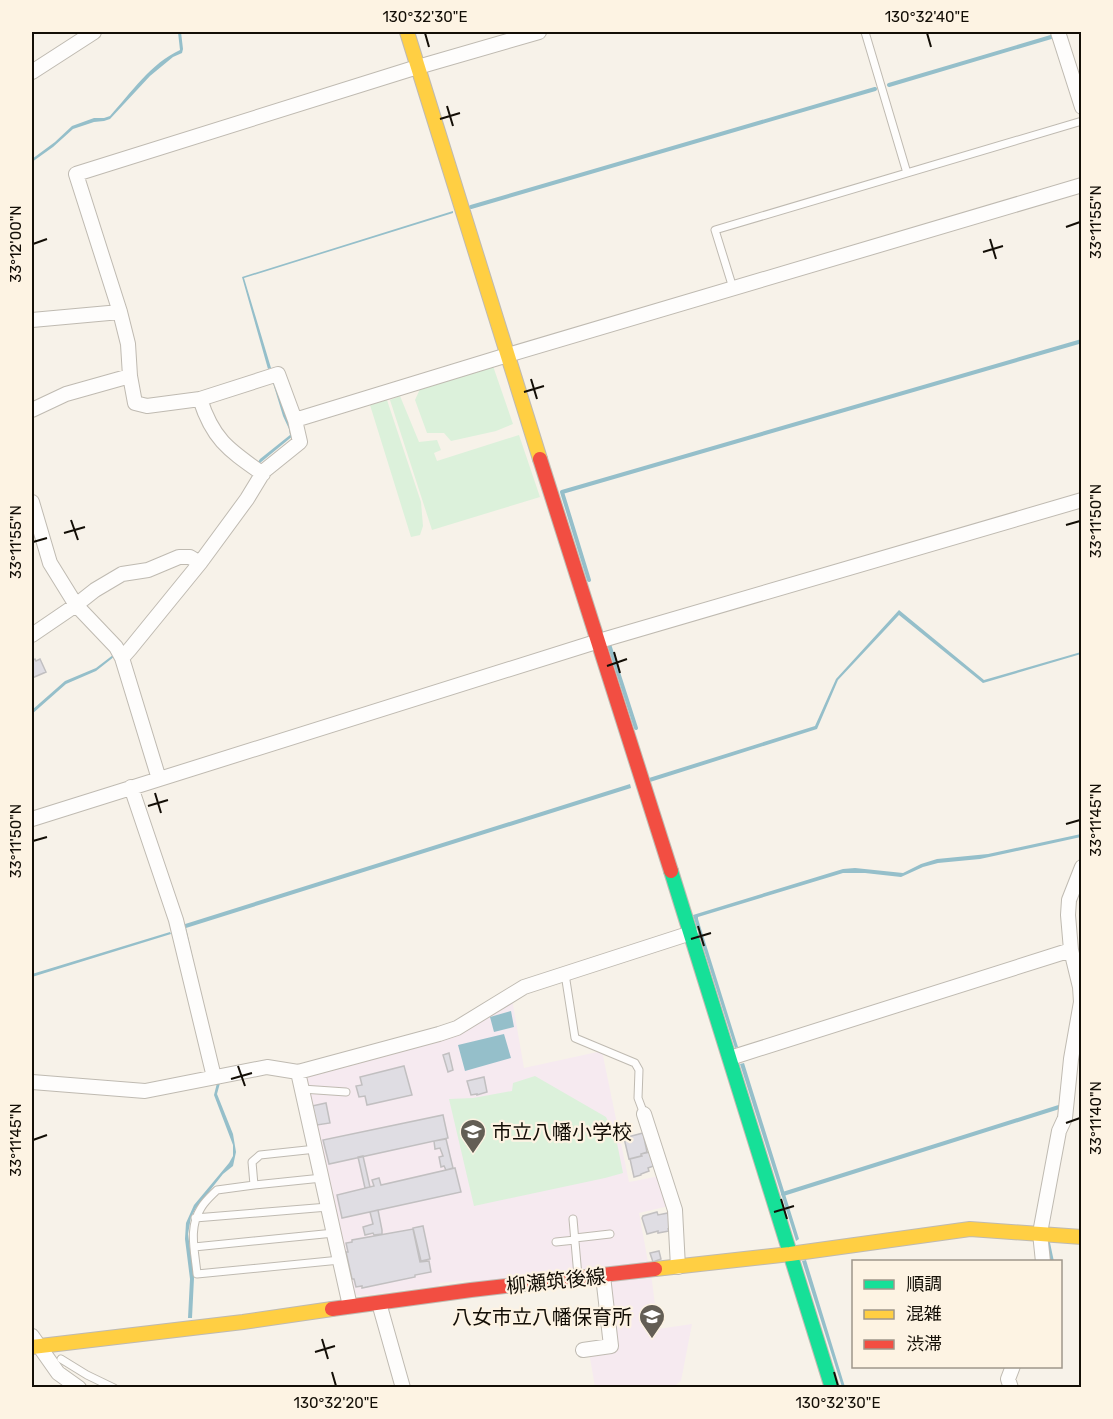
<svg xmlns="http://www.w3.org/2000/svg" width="1113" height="1419" font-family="Rubik,'Noto Sans JP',sans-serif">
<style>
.education{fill:#f6eaf0}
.green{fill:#dcf1db}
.water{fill:#95bfca}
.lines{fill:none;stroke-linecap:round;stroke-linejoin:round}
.stream{stroke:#95bfca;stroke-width:4}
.building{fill:#dfdde3;stroke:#c1bfc0;stroke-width:1.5}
.lane-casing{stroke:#bfbab1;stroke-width:9}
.street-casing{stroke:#bfbab1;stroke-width:16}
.fast-casing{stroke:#bfbab1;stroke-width:16}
.slow-casing{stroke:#bfbab1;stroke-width:16}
.jam-casing{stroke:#bfbab1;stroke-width:16}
.lane{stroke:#fefdfc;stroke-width:7}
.street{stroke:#fefdfc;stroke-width:14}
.fast{stroke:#16e098;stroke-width:14}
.slow{stroke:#ffcf43;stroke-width:14}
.jam{stroke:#f24e42;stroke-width:14}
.ticks{fill:none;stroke:#130e06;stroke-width:2}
.labels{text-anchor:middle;stroke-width:4.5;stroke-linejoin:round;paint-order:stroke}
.poi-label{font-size:20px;fill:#130e06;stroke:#fdf3e3;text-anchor:start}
.street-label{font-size:20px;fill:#130e06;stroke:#fdf3e3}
.neatline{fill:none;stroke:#130e06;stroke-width:2}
.ticks-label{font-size:15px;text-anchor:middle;fill:#130e06}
</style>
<rect width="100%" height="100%" fill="#f7f2e9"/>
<path class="education" d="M512,999L524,1068L602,1051L629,1182L660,1176L669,1206L639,1213L648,1262L471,1283L470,1280L440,1283L438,1286L358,1296L352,1292L305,1076L435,1040Z
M651,1273L658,1329L692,1324L681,1381L673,1387H595L589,1352L615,1349L608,1278Z"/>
<path class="green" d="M493,366L513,424L496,431L451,441L444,433H427L415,400L420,389Z
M400,396L419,442L437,440L441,450L434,453L437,461L519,435L540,497L432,530L390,400Z
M387,400L421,502L423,526L420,535L411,537L370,405Z
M535,1076L606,1117L616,1138L623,1173L605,1178L474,1206L449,1099L473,1098L512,1091L513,1083Z"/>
<path class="water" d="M178,32H181L183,49L182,53L173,57L150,76L110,119L104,121L94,122L73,129L53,147L32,162V159L55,142L72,126L94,118H104L110,116C131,93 151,63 180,50Z
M453,211V213L244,278L271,368L268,369L242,277Z
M276,382L294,435L260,463L258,462L260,459L290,435L289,429L283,416L273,383Z
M899,610L984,680L1081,652V654L983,683L899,615L838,680L817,729L650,782L649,778L815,726L836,679Z
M113,655L115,656L96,671L66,684L32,714V710L65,681L96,668Z
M630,784L631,788L186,928L194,963H191L182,925Z
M1081,834V837L980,859L938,863L923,867L901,877L865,873H843L698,917V919L738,1047L735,1048L693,915L843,869L855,868L903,873L921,864L937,859L988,854Z
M170,932L171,934L32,977V974Z
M511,1011L514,1027L494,1032L490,1017Z
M504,1034L511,1058L465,1071L458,1045Z
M744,1063L799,1239L796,1241L740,1064Z
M217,1083H220L217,1094L233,1134L236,1152L233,1166L223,1174L196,1208L191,1217L188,1234L194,1278L192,1318H188L190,1279L185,1239L186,1223L194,1205L229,1163L233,1156V1145L214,1095Z
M806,1260L845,1387H842L802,1261Z"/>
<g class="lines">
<path class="stream" d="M889,85L1051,37
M471,207L875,89
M589,580L562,492L1082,341
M608,641L636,728
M783,1194L1059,1107
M1048,1243L1052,1262"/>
</g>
<path class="building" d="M35,659L36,661L40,659L46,672L32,678V661Z
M449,1053L453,1070L448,1072L443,1055Z
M404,1066L412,1095L367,1105L365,1096L359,1097L356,1086L362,1085L360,1077Z
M484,1077L487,1092L477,1095V1094L471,1095L467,1081Z
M326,1103L330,1123L317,1125L312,1106Z
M443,1115L448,1138L329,1164L323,1140Z
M643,1133L647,1152L641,1154V1156L629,1159L624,1138Z
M446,1139L453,1168L446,1170L444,1166L441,1167L439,1157L443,1156L440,1148L435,1149L434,1141Z
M650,1152L656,1165L648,1168L649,1171L641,1174V1175L634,1177L630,1159L642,1156L641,1154Z
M363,1156L370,1187L365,1188L358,1157Z
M455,1168L461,1192L342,1218L337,1195L374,1186L372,1180L379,1178L381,1185Z
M378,1210L382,1230V1234L374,1235L373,1233L365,1235L363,1227L373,1224L370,1212Z
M657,1212L658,1215L668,1213L671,1228L668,1229L669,1231L658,1233V1231L647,1234L642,1218L643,1216Z
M423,1226L430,1259L421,1261L413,1228Z
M413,1229L420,1262L429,1261L431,1272L415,1275V1277L362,1288V1286L356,1287L354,1279H352L346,1252H348L346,1243L352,1242V1240Z
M659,1251L661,1259L653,1262L650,1253Z"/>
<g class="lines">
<defs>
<path id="lane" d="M865,32L907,173
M733,288L715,230L1082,121
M565,974L575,1038L635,1063L639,1070L638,1098L644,1114
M302,1089L346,1092
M316,1149L260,1155L252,1162L254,1185L217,1190C211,1196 205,1201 201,1208C188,1228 195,1251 197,1274L340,1260
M254,1185L322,1178
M195,1218L328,1207
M573,1219L578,1276
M575,1238L610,1234
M556,1242L575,1240
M194,1247L334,1233
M61,1359L87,1375L114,1388"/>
<path id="street" d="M1058,32L1082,107
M32,72L94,32
M32,320L120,312
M200,399C213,440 229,450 263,474
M32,410L66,394L130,376
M295,420L501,357L1082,185
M32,502L50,563L76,605L116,647L122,658
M32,635L76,605L95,590L122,574L148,570L179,557H190L200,563
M159,779L122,658L130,649L200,563L247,499L264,471L300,442L295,420L278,374L200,399L147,406L135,403L130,376L128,344L120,312L76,174L411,69L539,32
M131,787L176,920L214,1077
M32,819L599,641L1082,500
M730,1058L1071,950L1068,915L1069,900L1082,867
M298,1072L350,1306
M32,1082L145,1091L267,1067L298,1072L439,1034L457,1028L524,987L691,933
M644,1114L675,1210L678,1267
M1043,1262L1040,1233L1059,1131L1065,1118L1071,1059L1081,1002L1080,987L1071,950
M379,1303L403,1388
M32,1336L58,1373L79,1388
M583,1350L611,1346L603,1276
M1011,1388L1008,1379L1013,1366"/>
<path id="fast" d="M671,871L832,1388"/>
<path id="slow" d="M407,32L540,459
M655,1269L790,1254L970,1229L1082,1237
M32,1347L243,1322L332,1309"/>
<path id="jam" d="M540,459L671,871
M332,1309L471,1290L655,1269"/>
</defs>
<use href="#lane" class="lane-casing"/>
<use href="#street" class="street-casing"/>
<use href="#fast" class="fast-casing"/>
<use href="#slow" class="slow-casing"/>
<use href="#jam" class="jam-casing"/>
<use href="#lane" class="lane"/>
<use href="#street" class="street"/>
<use href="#fast" class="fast"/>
<use href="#slow" class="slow"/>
<use href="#jam" class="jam"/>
</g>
<path class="ticks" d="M425,33L429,47M927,33L931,47M447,106L453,126M440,119L460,113M1066,227L1080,222M990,239L996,259M33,244L47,239M983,252L1003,246M531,379L537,399M524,392L544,386M71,520L78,540M1066,525L1080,521M64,533L85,527M33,542L47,538M614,652L620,673M607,666L627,659M155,793L161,813M148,806L168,800M1066,824L1080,820M33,841L47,837M698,926L704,946M691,939L711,933M238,1066L245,1086M231,1079L252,1073M1066,1123L1080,1118M33,1140L47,1135M781,1199L787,1219M774,1212L794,1206M322,1339L328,1359M315,1352L335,1346M332,1372L336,1386M834,1372L838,1386"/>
<defs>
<symbol id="school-pin" viewBox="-11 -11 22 30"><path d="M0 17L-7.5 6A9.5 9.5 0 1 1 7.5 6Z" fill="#635e55" stroke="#fdf3e3"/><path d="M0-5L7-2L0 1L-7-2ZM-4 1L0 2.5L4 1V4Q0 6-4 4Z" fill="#fff"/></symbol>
</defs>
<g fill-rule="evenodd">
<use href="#school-pin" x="458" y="1117" width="30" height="40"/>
<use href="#school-pin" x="637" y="1302" width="30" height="40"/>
</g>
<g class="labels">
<g class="poi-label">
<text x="492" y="1139">市立八幡小学校</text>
<text x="632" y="1324" text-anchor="end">八女市立八幡保育所</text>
</g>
<g class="street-label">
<text transform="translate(556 1281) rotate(-6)" y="7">柳瀬筑後線</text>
</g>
</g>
<rect width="1113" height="1419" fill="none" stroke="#fdf3e3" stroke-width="66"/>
<rect x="852" y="1260" width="210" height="108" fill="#fdf3e3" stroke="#9f978b" stroke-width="1.5"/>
<rect x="864" y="1280" width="30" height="9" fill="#16e098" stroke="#9f978b" stroke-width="1.5"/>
<text x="906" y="1290" font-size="18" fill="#130e06">順調</text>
<rect x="864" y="1310" width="30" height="9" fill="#ffcf43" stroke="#9f978b" stroke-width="1.5"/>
<text x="906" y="1320" font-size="18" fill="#130e06">混雑</text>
<rect x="864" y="1340" width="30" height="9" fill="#f24e42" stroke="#9f978b" stroke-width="1.5"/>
<text x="906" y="1350" font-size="18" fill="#130e06">渋滞</text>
<rect x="33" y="33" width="1047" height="1353" class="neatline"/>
<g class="ticks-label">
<text x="425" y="22">130°32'30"E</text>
<text x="927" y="22">130°32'40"E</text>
<text transform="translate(1096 222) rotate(-90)" y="5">33°11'55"N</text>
<text transform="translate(16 244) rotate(-90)" y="5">33°12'00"N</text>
<text transform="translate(1096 521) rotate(-90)" y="5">33°11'50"N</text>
<text transform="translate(16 542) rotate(-90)" y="5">33°11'55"N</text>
<text transform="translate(1096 820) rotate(-90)" y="5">33°11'45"N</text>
<text transform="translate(16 841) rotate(-90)" y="5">33°11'50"N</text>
<text transform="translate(1096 1118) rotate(-90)" y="5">33°11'40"N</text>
<text transform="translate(16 1140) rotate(-90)" y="5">33°11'45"N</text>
<text x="336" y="1408">130°32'20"E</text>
<text x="838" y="1408">130°32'30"E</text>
</g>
</svg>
